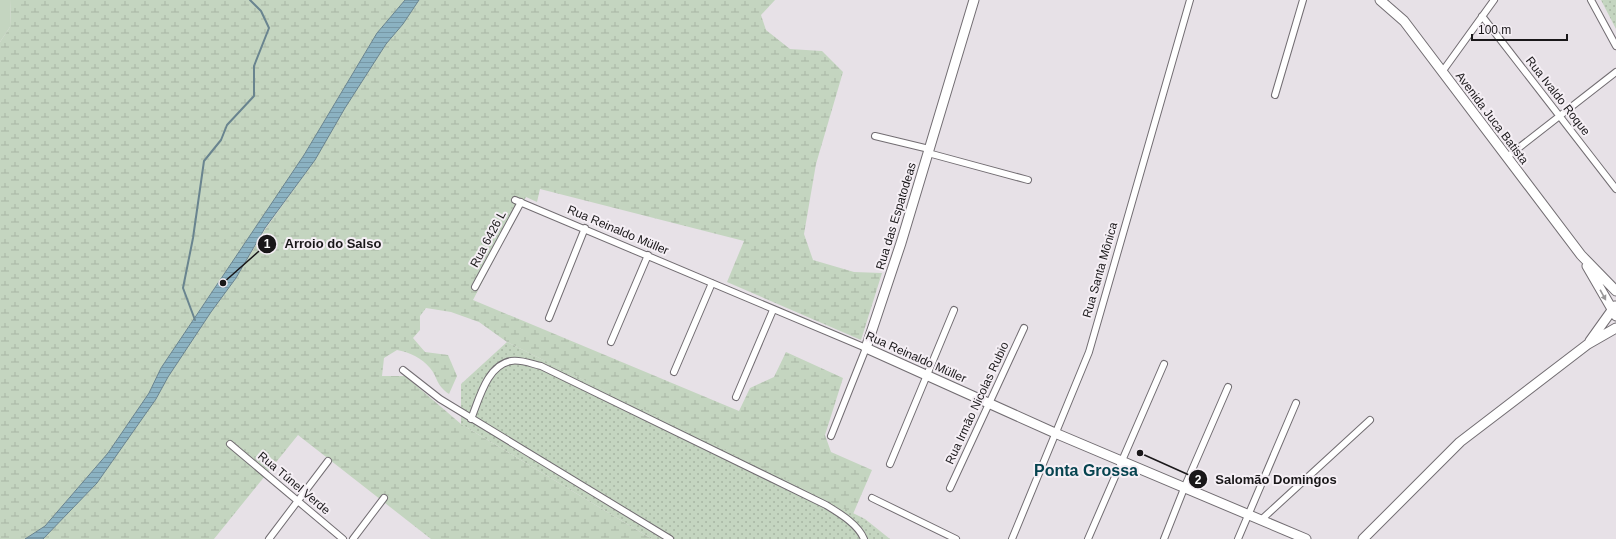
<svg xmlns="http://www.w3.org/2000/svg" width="1616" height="539" font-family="Arial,sans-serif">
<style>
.grass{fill:#c4d5c0}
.wetland{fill:url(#wetland-marsh)}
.park{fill:url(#park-dots)}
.water{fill:url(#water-rules);stroke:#69848f}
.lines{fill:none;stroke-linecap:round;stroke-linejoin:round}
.stream{stroke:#69848f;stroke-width:2}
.street-casing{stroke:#726d72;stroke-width:8}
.secondary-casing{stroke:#726d72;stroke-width:11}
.street{stroke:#fff;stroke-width:6}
.secondary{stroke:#fff;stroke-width:9}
.oneway{fill:#989798}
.labels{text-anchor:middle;stroke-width:4;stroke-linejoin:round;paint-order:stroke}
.street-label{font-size:12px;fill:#191719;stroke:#f5eff5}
.district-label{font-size:16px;font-weight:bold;fill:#05434f;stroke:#f5eff5}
.leader{fill:none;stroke:#191719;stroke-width:1.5}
.callout-dot{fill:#191719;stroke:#f5eff5;stroke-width:1.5}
.mark-label{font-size:12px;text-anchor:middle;font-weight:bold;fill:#fff}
.callout-label{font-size:13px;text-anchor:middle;font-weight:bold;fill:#191719;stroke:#f5eff5;stroke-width:4;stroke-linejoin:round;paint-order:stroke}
</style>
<defs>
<pattern id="wetland-marsh" width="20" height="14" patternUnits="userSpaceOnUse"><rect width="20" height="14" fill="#c4d5c0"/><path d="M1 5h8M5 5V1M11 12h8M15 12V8" fill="none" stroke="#a8b6a4"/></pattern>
<pattern id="park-dots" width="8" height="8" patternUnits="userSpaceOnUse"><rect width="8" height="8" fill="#c4d5c0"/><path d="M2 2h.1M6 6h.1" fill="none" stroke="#a8b6a4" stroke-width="1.8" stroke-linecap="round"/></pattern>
<pattern id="water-rules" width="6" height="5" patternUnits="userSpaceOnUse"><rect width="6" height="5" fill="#8bb2c2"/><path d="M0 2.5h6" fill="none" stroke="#7798a6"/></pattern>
</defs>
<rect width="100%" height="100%" fill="#e7e1e7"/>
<path class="grass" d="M0,0H11L10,27L0,42Z"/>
<path class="wetland" d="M11,0H405L377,33L304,155L161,368L149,393L108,453L45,526L25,539H0V42L10,27Z
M419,0H775L761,15L766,30L790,49L822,51L843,72L816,164L804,234L813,260L854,272L882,273L861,340L727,282L744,241L540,189L537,202L526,197L473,300L739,411L750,388L774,377L786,352L843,378L825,435L831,452L872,470L853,514L507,342L479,322L451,312L426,308L420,316V330L413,338L425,352L448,355L457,376L449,394C435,384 439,379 430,368C422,358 409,352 397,350L384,358L382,376H405L461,424L652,539H431L298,435L214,539H43L97,483L156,399L168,377L211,312L236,278L266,228L315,160L345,108L386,44L403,24Z"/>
<path class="park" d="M1601,0H1616V29Z
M507,342L865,519L890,539H652L461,424V384Z"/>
<path class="water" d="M405,0H419L403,24L386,44L345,108L315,160L265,228L236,278L211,312L168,377L156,399L97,483L43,539H25L45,526L108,453L149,393L161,368L304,155L377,33Z"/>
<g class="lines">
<path class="stream" d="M195,320L183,288L193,238L204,161L221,140L227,125L254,96V66L269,28L261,11L250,0"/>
<defs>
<path id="street" d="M1591,0L1616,46
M1482,16L1616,189
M1442,72L1494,0
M1275,95L1303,0
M875,136L929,149
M928,153L1028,180
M1507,157L1616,72
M515,200L866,348L831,436
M475,287L521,202
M549,318L585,228
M611,342L648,255
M403,370L440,399L670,539
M674,372L712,283
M736,397L773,310
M471,419C479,400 487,365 511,361C520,359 532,364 541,366L826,505C839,513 858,524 864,539
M230,444L343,539
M890,464L954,310
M950,488L1024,328
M872,498L956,539
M1261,520L1370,420
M269,539L328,461
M353,539L384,498
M1012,539L1089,352L1190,0
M1088,539L1164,364
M1164,539L1185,486L1228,387
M1238,539L1296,403"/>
<path id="secondary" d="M974,0L901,243L866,348L1055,433L1306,539
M1380,0L1404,21L1581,255L1616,291
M1587,266L1616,316
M1590,341L1615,306
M1363,539L1460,442L1588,344L1616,328"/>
</defs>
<use href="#street" class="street-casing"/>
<use href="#secondary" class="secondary-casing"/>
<use href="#street" class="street"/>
<use href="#secondary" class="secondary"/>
</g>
<defs><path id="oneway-solid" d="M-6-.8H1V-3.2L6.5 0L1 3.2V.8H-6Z"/></defs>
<use class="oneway" href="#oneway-solid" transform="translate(1603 295) rotate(61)"/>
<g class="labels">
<g class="street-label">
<text transform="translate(1558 96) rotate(52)" y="4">Rua Ivaldo Roque</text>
<text transform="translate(1492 118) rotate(53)" y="4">Avenida Juca Batista</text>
<text transform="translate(896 216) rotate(-73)" y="4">Rua das Espatodeas</text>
<text transform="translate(618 230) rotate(23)" y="4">Rua Reinaldo Müller</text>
<text transform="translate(488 239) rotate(-62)" y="4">Rua 6426 L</text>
<text transform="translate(1100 270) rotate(-74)" y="4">Rua Santa Mônica</text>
<text transform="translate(916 357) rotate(24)" y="4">Rua Reinaldo Müller</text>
<text transform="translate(977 403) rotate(-65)" y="4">Rua Irmão Nicolas Rubio</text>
<text transform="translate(294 483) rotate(40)" y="4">Rua Túnel Verde</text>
</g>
<g class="district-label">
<text x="1086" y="476">Ponta Grossa</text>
</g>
</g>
<path class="leader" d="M223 283L267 244M1140 453L1198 479"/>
<g class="callout-dot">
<circle cx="223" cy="283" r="4"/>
<circle cx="1140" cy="453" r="4"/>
<circle cx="267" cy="244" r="10"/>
<circle cx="1198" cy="479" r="10"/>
</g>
<g class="mark-label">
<text x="267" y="248">1</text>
<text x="1198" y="484">2</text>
</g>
<g class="callout-label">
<text x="333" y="248">Arroio do Salso</text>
<text x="1276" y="484">Salomão Domingos</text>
</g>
<path d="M1472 34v6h95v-6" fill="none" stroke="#191719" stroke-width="2"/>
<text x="1478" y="34" font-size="12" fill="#191719" stroke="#f5eff5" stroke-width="3" paint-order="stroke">100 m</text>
</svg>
